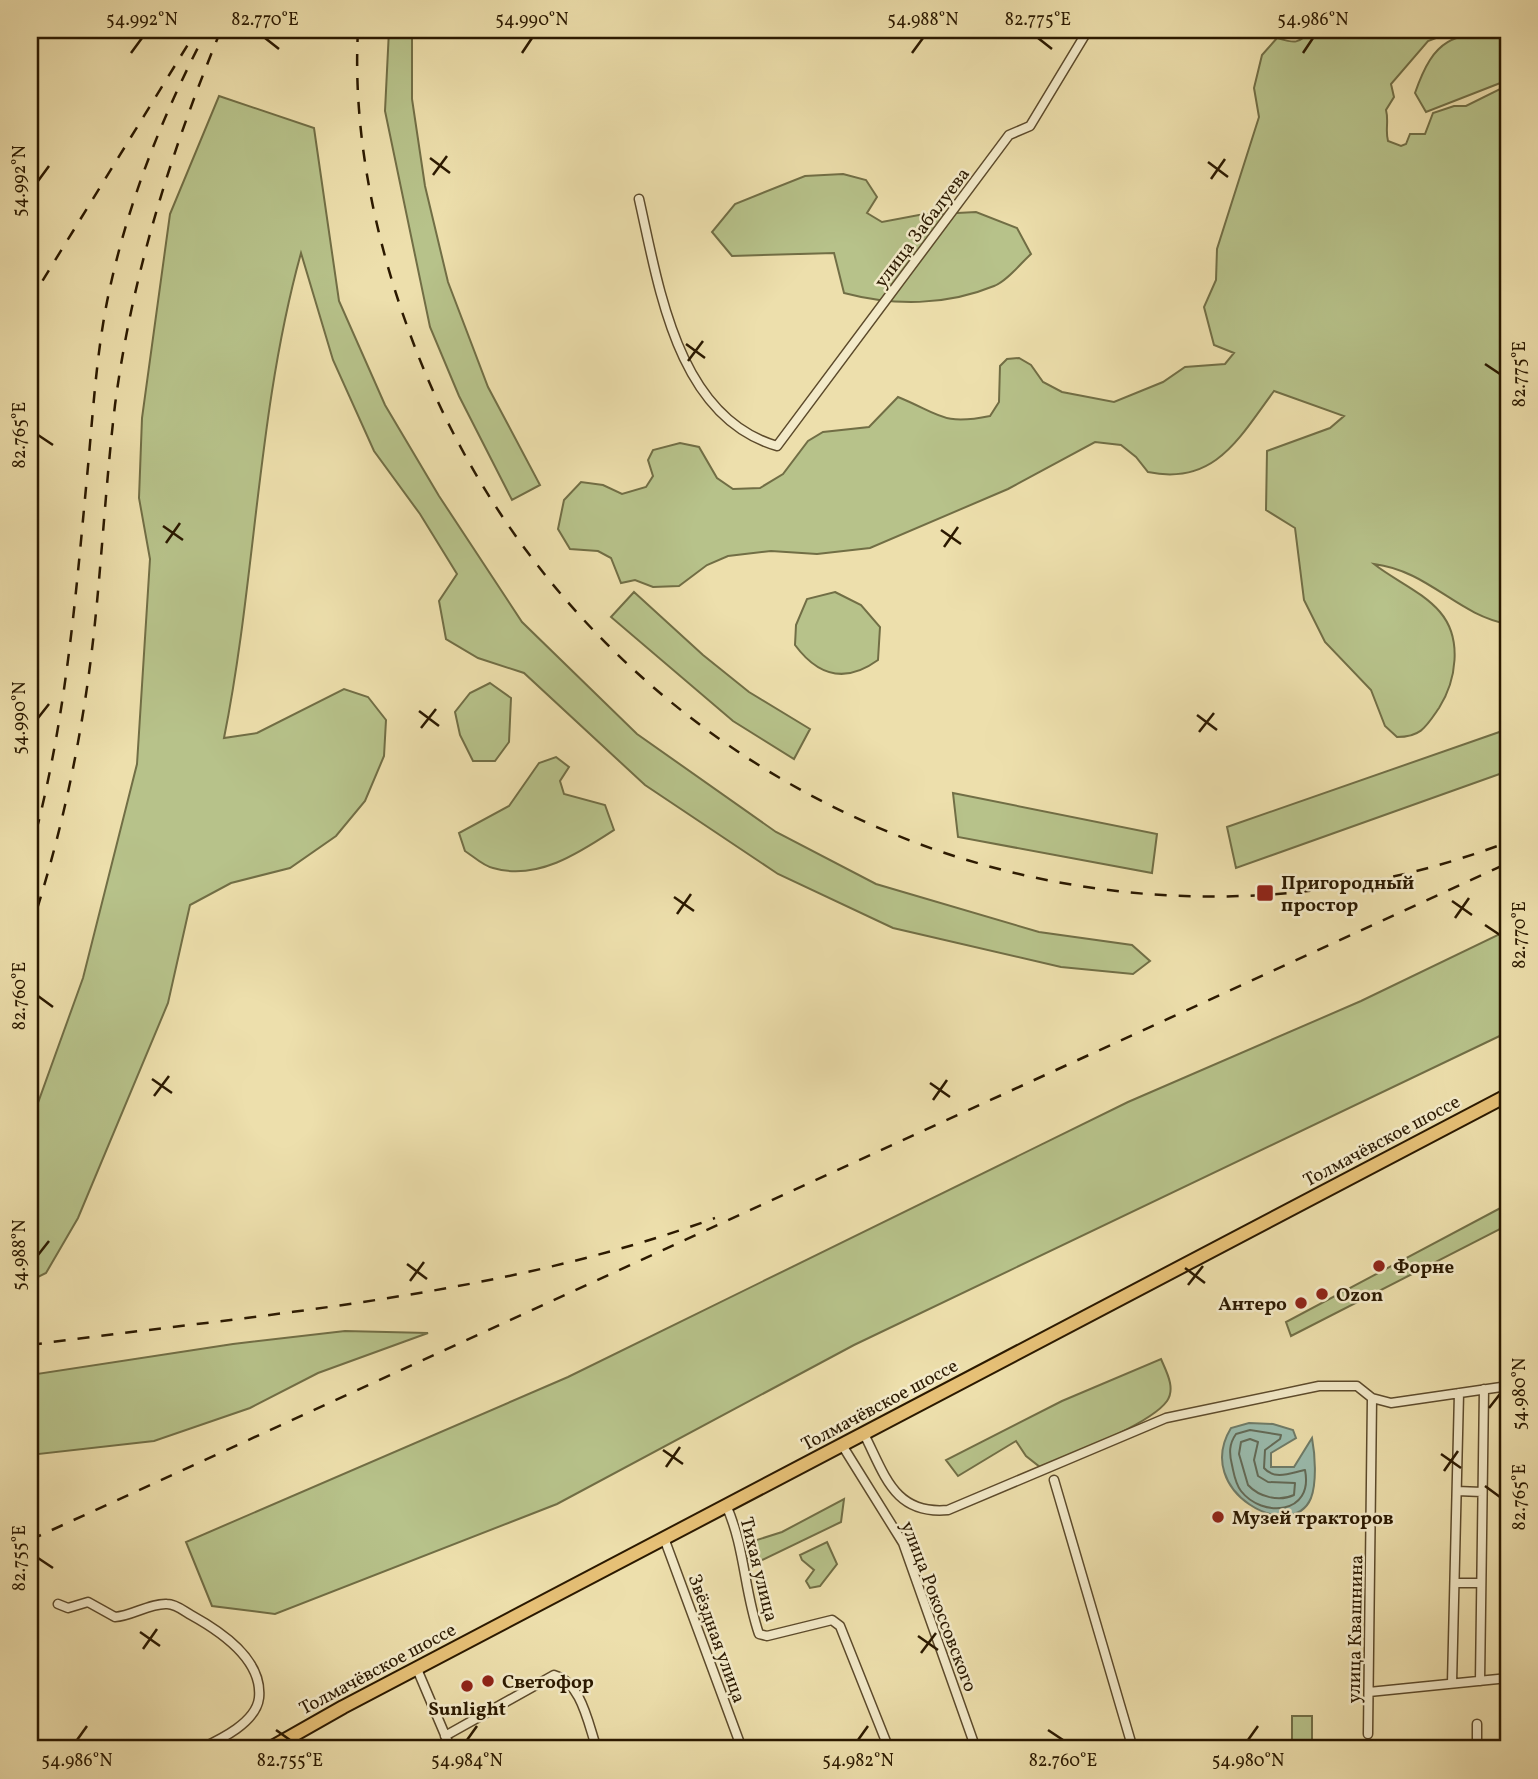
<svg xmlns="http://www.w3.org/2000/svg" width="1538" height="1779" font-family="Vollkorn,serif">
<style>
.green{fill:#b7c28a;stroke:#716e45;stroke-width:2}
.water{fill:#9abcae;stroke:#6e7b68;stroke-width:2}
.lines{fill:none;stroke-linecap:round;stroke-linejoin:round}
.shore{stroke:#626a57;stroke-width:2}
.minor-casing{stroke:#5c4a2b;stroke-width:11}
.primary-casing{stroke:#2b1900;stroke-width:16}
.minor{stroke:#f3eac9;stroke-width:8}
.primary{stroke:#e6c076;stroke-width:12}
.rail{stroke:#2b1900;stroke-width:2.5;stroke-dasharray:12 12;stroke-linecap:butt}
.ticks{fill:none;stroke:#2b1900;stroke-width:2.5}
.poi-dot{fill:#8f2418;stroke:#f3eac9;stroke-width:2.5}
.labels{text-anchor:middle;stroke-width:5;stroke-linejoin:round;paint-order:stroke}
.street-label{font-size:19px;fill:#2b1900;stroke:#f3eac9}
.poi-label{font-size:19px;font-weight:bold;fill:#2b1900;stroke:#f3eac9;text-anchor:start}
.neatline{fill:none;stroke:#2b1900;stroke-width:2.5}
.ticks-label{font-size:18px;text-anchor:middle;fill:#2b1900}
</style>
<rect width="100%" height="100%" fill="#eddfac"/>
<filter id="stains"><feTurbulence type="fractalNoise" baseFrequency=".00286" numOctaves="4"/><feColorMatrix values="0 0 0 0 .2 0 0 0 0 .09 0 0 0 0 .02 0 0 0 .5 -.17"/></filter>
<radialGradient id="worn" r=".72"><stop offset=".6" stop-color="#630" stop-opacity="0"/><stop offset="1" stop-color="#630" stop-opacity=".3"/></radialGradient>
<path class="green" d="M389,30H412V99L425,186L448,282L488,387L540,485L512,500L459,396L430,327L385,111Z
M1311,30H1332L1340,34L1355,30H1457L1428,41L1391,84L1394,97L1386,110C1389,121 1385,130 1388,141L1401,146L1406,144L1410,134H1425L1433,113L1454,106H1466L1508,85V624C1457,615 1429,571 1374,564C1394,580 1423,592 1440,612C1463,639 1456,681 1439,708C1426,727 1421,737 1397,737L1385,726L1371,690L1325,642L1304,600L1295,528L1266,510L1267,451L1330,428L1344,416L1274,391C1239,438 1215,486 1148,472L1136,457L1121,445L1095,442L1008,489L870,548L817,554L771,551L728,556L707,565L679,586L653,587L635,580L621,583L611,558L598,551L570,549L558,529L564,500L581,482L603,485L622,494L646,487L653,476L648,460L653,450L680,443L699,447L717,478L733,489L760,488L783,474L808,441L823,432L869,427L898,397C940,414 942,426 990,416L999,402L1000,366L1007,359L1019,358L1031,365L1043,382L1062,392L1114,402L1163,382L1185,367L1225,364L1234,353L1214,345L1204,307L1216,280L1217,249L1259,117L1254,88L1262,55L1277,38C1294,43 1298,45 1311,30Z
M1508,30V80L1426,112L1415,93C1435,36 1452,35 1508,30Z
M219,96L314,128L339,301L385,405L439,496L522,622L637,734L776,832L876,884L1039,932L1132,945L1150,961L1133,974L1061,967L893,928L778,874L645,785L524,673L478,658L446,639L439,601L457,574L420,514L374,451L333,360L301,253C257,412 256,578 224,738L257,733L344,689L368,697L386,720L384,756L365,801L336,836L290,868L231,883L190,905L168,1003L78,1218L46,1273L30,1281V1125L83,978L137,764L150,559L139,498L142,418L170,214Z
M843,174L866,180L877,197L867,213L882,222L919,215L976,212L1017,228L1031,254C1020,264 1007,281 994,286C946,306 893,306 844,293L834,253L732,256L712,232L735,204L805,176Z
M634,592L703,655L749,692L810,729L794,759L733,721L611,617Z
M835,592L861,605L880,627L878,660C845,684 818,676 795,645L796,625L807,599Z
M490,683L511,698L509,742L495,761H473L460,735L455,712L470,693Z
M1508,729V771L1236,868L1227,827Z
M556,757L569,767L560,781L564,794L605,805L614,830C579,853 537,881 493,868C483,866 473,856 465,851L459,833L509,806L539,763Z
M953,793L1157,834L1152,873L958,837Z
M1508,930V1032L854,1345L557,1504L275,1614L212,1606L186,1542L568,1377L1128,1102L1361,1001Z
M1508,1204V1225L1291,1336L1286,1322Z
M345,1331L428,1333L318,1373L250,1408L154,1441L30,1455V1375L233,1344Z
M1161,1359C1166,1371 1176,1388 1167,1401C1150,1425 1069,1455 1040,1467L1026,1456L1016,1441L958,1476L946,1460L1062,1401Z
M844,1499L841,1522L760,1561L742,1557L741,1545L782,1532Z
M827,1542L837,1564L820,1586L810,1588L806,1581L814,1570L802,1560L800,1555Z
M1292,1716H1312V1749H1292Z"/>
<path class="water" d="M1249,1423L1273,1424L1293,1430L1296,1438L1271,1453V1467H1294L1312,1438C1315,1454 1317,1482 1311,1498C1292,1544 1192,1492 1231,1428Z"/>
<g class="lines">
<path class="shore" d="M1250,1430L1281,1435L1280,1439L1265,1450L1264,1468C1275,1481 1293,1472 1305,1470C1314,1515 1262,1518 1241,1491C1235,1483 1234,1474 1232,1465C1229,1453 1229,1444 1236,1434Z
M1250,1439L1258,1442L1254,1460L1258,1476L1268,1482L1295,1483L1294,1495C1279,1502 1259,1497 1248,1485L1239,1454L1241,1442Z"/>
<defs>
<path id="minor" d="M639,199C659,287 677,417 777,446L1009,135L1030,126L1088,30
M864,1434C885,1475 894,1515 948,1510L1166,1418L1319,1386H1357L1372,1398L1391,1403L1508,1386
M842,1445L903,1543L976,1749
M1054,1480L1133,1749
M1457,1491L1482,1492
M726,1505C745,1547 744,1591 759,1634L767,1636L832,1620L840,1626L889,1749
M664,1538L742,1749
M1455,1583H1481
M58,1604L68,1608L88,1602L115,1617C132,1616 150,1603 167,1604C176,1604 184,1611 191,1615C220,1631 263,1659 259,1698C256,1723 219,1740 200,1749
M417,1669L451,1749
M1480,1681L1484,1389
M1452,1683L1459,1393
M1369,1692L1508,1678
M1368,1734L1372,1398
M445,1736L554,1675C582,1683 588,1724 597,1749
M1477,1749V1724"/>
<path id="primary" d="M269,1749L343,1707L1508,1095"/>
</defs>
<use href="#minor" class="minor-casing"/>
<use href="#primary" class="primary-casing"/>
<use href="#minor" class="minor"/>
<use href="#primary" class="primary"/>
<path class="rail" d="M358,30C352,139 378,254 418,355C586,784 1075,1007 1508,842
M30,301L195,33
M30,854C65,730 75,604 87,477C93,415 96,353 109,292C129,199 163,114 207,30
M30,931C62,834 83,734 94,632C102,557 106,481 115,405C132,275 171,151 221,30
M30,1345C259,1314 497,1298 715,1218
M30,1540L1508,863"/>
</g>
<path class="ticks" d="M265,38L279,49M1038,38L1052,49M131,53L142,38M522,53L532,38M912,53L923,38M1303,53L1313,38M430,158L450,173M1208,162L1228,177M433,175L447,156M1211,179L1225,159M38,181L49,166M686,344L705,358M688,361L703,341M1485,364L1500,374M38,435L53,445M163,526L183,540M941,530L961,544M166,543L180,523M944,547L958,527M419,711L439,726M1197,715L1217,730M38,718L49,704M421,728L436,709M1199,732L1214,713M674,897L694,911M1452,901L1472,915M677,914L691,894M1455,918L1469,898M1485,925L1500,935M38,996L53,1007M152,1079L172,1093M930,1083L950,1097M154,1096L169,1076M933,1100L947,1080M38,1255L49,1241M407,1264L427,1279M1185,1268L1205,1283M410,1281L424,1262M1188,1285L1203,1266M1489,1408L1500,1394M663,1450L683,1464M1441,1454L1461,1468M666,1467L680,1447M1444,1471L1458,1451M1485,1486L1500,1497M38,1558L53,1568M140,1632L160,1646M918,1636L938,1650M143,1649L157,1629M921,1653L936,1633M276,1730L290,1740M1048,1730L1063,1740M77,1740L87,1726M467,1740L477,1726M858,1740L868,1726M1248,1740L1258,1726"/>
<g class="poi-dot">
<rect x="1256" y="884" width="18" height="18" rx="3.5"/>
<circle cx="1379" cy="1266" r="7"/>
<circle cx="1322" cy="1294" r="7"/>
<circle cx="1301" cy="1303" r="7"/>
<circle cx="1218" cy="1517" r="7"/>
<circle cx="488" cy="1681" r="7"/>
<circle cx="467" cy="1686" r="7"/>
</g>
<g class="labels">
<g class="street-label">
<text transform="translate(921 227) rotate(-53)" y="7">улица Забалуева</text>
<text transform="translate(1381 1140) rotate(-28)" y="7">Толмачёвское шоссе</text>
<text transform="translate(879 1404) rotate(-28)" y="7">Толмачёвское шоссе</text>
<text transform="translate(760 1569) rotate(76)" y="7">Тихая улица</text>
<text transform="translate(940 1606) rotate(69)" y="7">улица Рокоссовского</text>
<text transform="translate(1354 1629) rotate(-89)" y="7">улица Квашнина</text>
<text transform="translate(718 1638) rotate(70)" y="7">Звёздная улица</text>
<text transform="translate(377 1668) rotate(-28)" y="7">Толмачёвское шоссе</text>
</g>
<g class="poi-label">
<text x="1281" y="889">Пригородный<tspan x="1281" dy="22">простор</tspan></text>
<text x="1393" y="1273">Форне</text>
<text x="1336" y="1301">Ozon</text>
<text x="1287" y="1310" text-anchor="end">Антеро</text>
<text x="1232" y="1524">Музей тракторов</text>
<text x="502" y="1688">Светофор</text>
<text x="467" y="1715" text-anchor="middle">Sunlight</text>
</g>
</g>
<rect width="1538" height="1779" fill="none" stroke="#eddfac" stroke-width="77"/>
<rect x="38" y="38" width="1462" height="1702" class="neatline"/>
<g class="ticks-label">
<text x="142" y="25">54.992°N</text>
<text x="265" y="25">82.770°E</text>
<text x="532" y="25">54.990°N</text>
<text x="923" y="25">54.988°N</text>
<text x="1038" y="25">82.775°E</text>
<text x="1313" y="25">54.986°N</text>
<text transform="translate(19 181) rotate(-90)" y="6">54.992°N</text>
<text transform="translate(1519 374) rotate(-90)" y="6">82.775°E</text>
<text transform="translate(19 435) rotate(-90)" y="6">82.765°E</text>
<text transform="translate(19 718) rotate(-90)" y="6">54.990°N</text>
<text transform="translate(1519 935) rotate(-90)" y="6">82.770°E</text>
<text transform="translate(19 996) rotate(-90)" y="6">82.760°E</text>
<text transform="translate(19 1255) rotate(-90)" y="6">54.988°N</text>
<text transform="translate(1519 1394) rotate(-90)" y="6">54.980°N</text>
<text transform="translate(1519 1497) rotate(-90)" y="6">82.765°E</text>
<text transform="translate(19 1558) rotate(-90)" y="6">82.755°E</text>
<text x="77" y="1766">54.986°N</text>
<text x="290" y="1766">82.755°E</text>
<text x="467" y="1766">54.984°N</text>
<text x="858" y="1766">54.982°N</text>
<text x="1063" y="1766">82.760°E</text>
<text x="1248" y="1766">54.980°N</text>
</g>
<rect width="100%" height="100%" filter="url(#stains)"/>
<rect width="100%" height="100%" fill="url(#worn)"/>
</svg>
